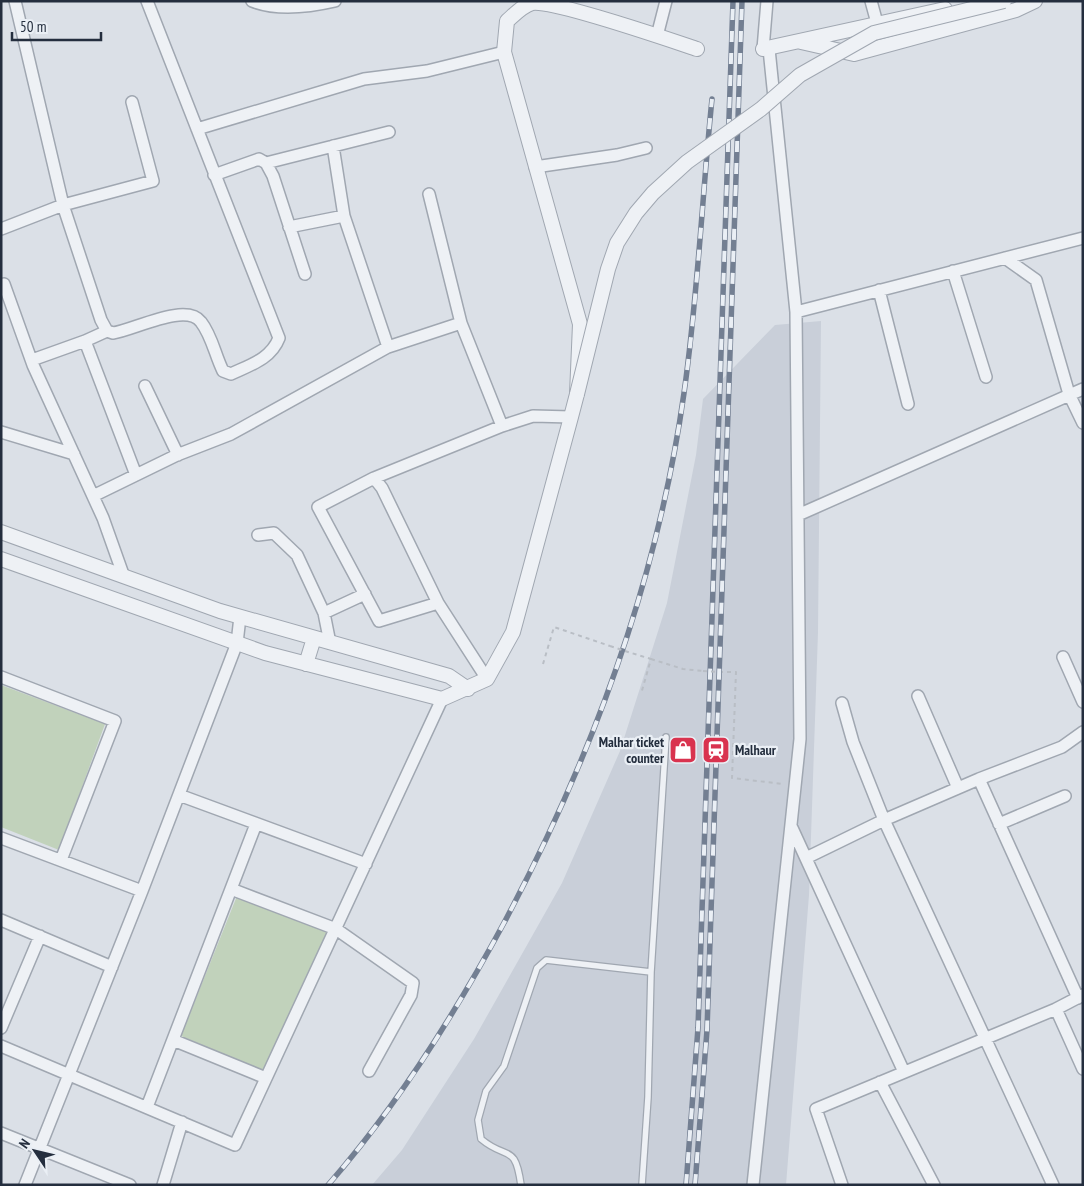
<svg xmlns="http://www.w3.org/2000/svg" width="1084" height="1186" font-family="'PT Sans Narrow',sans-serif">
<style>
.built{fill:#c9cfd9}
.green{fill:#c1d2bb}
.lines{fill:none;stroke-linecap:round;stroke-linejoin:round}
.service-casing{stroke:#a0a7b1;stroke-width:8}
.minor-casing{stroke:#a0a7b1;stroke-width:14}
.tertiary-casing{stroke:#a0a7b1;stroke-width:16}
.path{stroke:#b9bec5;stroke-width:2;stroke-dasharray:4 4;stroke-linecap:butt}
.service{stroke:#eef1f5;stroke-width:5.5}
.minor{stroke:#eef1f5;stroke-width:11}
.tertiary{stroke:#eef1f5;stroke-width:14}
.rail-casing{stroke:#737f92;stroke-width:5.5}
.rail{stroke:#eaeff5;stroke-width:4;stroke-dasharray:11;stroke-linecap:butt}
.tertiary-bridge-casing{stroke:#a0a7b1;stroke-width:16;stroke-linecap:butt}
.path-bridge{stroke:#b9bec5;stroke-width:2;stroke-dasharray:4 4;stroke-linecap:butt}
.tertiary-bridge{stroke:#eef1f5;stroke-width:14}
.labels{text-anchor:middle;stroke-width:4.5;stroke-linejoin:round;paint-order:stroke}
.poi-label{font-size:14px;font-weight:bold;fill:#242e3e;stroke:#eaeff5;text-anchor:end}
</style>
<rect width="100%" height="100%" fill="#dbe0e7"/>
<path class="built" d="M821,321L818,632L809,895L786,1185H372L402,1150L474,1039L562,883L620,751L667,603L696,455L703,399L775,325Z"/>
<path class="green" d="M1,685L105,724L59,850L1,827Z
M237,896L328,932L263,1071L181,1036Z"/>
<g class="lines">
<defs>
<path id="service" d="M521,1185C515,1142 507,1161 481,1139L478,1120L486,1091L504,1066L537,968L546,960L651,972
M642,1185L648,1097L651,972L666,737"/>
<path id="minor" d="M15,1L63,205L101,320L107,331L113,333C134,330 186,302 201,322C212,336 215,355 223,371L231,374C250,365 271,359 279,338L147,1
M252,1C277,11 309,7 335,1
M871,1L877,23
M657,36L666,1
M763,49L767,1
M197,129L364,79L427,71L504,52
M333,146L344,216L388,347
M266,163L389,132
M535,167L617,155L646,148
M214,175L259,159L266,163L273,176L305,274
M429,194L461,323L502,426
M289,227L344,216
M1,229L63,205L153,181L132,102
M1005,258L1036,280L1069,394L1083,423
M953,271L986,377
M4,284L33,365L103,518L124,577
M879,290L908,404
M796,312L1083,238
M107,331L85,341L136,475
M32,360L85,341
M145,386L178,455
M1,432L74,454
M374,478L382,488L438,603L487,679
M93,496L177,455L231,434L388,347L461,323
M798,515L1083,389
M258,535L274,533L297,555L324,613L330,643
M438,603L379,621L318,507L374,478L502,426L533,416L571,417
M324,613L365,594
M1063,657L1083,702
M1,677L115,721L61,860
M918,696L958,788
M842,703L853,742L884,820L979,779L1078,998
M979,779L1062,747L1083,732
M179,795L366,864
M999,824L1065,796
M792,828L904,1072
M1,838L142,891
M806,858L884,820L1053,1185
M231,889L336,929L413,983L411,995L369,1071
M1,920L112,967
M1083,995L1056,1009L1083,1069
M1,1028L40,936
M173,1040L266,1078
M1,1046L235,1145L442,699
M880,1082L934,1185
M147,1107L256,824
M1,1133L130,1185
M25,1185L142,891L237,643L240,617
M163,1185L182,1122
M753,1185L800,739L796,312L769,49
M842,1185L816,1109L1056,1009"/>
<path id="tertiary" d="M801,42L854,54L1016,10L1035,1
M763,49L945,9
M1,532L220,611L449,676L468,689
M1,559L265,653L442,699L487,679L513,632L571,417L577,394L580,324L504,52L507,21C515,14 522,6 532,3C554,0 670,40 697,49
M306,664L314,638"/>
</defs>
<use href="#service" class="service-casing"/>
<use href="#minor" class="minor-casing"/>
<use href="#tertiary" class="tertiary-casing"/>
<path class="path" d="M625,651L651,659L641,694
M651,659L683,669L703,671
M543,664L554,627L610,646
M719,672H736L732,778L783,784"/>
<use href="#service" class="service"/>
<use href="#minor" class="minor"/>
<use href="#tertiary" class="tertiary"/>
<defs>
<path id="rail" d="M328,1185C398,1105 455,1014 505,921C593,755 658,578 684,393C698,295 702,197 712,99
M686,1185L698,1028L733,1
M695,1185L707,1030L742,1"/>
</defs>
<use href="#rail" class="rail-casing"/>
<use href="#rail" class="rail"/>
<defs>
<path id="tertiary-bridge" d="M577,394L608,269L617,243L636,213L653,193L687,162L761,109L800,75L874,33L1004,1"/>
</defs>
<use href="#tertiary-bridge" class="tertiary-bridge-casing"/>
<path class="path-bridge" d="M610,646L625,651
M703,671L719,672"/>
<use href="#tertiary-bridge" class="tertiary-bridge"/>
</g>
<defs>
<symbol id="shop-square" viewBox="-11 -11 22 22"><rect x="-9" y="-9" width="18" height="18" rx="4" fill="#d9334f" stroke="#eaeff5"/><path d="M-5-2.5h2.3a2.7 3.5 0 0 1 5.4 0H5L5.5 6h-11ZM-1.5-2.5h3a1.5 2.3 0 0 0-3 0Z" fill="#fff"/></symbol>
<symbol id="station-square" viewBox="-11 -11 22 22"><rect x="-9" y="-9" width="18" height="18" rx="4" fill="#d9334f" stroke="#eaeff5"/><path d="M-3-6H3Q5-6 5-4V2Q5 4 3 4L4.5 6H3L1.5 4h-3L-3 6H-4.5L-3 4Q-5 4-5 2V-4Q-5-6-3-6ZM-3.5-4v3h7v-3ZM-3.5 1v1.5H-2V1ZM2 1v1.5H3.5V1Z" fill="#fff"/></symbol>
</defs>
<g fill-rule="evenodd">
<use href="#shop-square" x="667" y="734" width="32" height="32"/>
<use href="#station-square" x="700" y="734" width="32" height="32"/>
</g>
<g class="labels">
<g class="poi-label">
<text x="664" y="747">Malhar ticket<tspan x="664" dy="16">counter</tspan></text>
<text x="735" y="755" text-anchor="start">Malhaur</text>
</g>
</g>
<rect width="1084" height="1186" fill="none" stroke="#242e3e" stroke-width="5"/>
<g transform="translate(35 1151) rotate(305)" stroke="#eaeff5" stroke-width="4" paint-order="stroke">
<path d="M0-4L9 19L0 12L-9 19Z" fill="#242e3e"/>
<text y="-8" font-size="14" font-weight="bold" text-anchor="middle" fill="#242e3e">N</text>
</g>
<path d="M12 32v8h89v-8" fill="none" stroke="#242e3e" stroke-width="2.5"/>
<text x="20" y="32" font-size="15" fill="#242e3e" stroke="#eaeff5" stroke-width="4" paint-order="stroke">50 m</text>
</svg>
